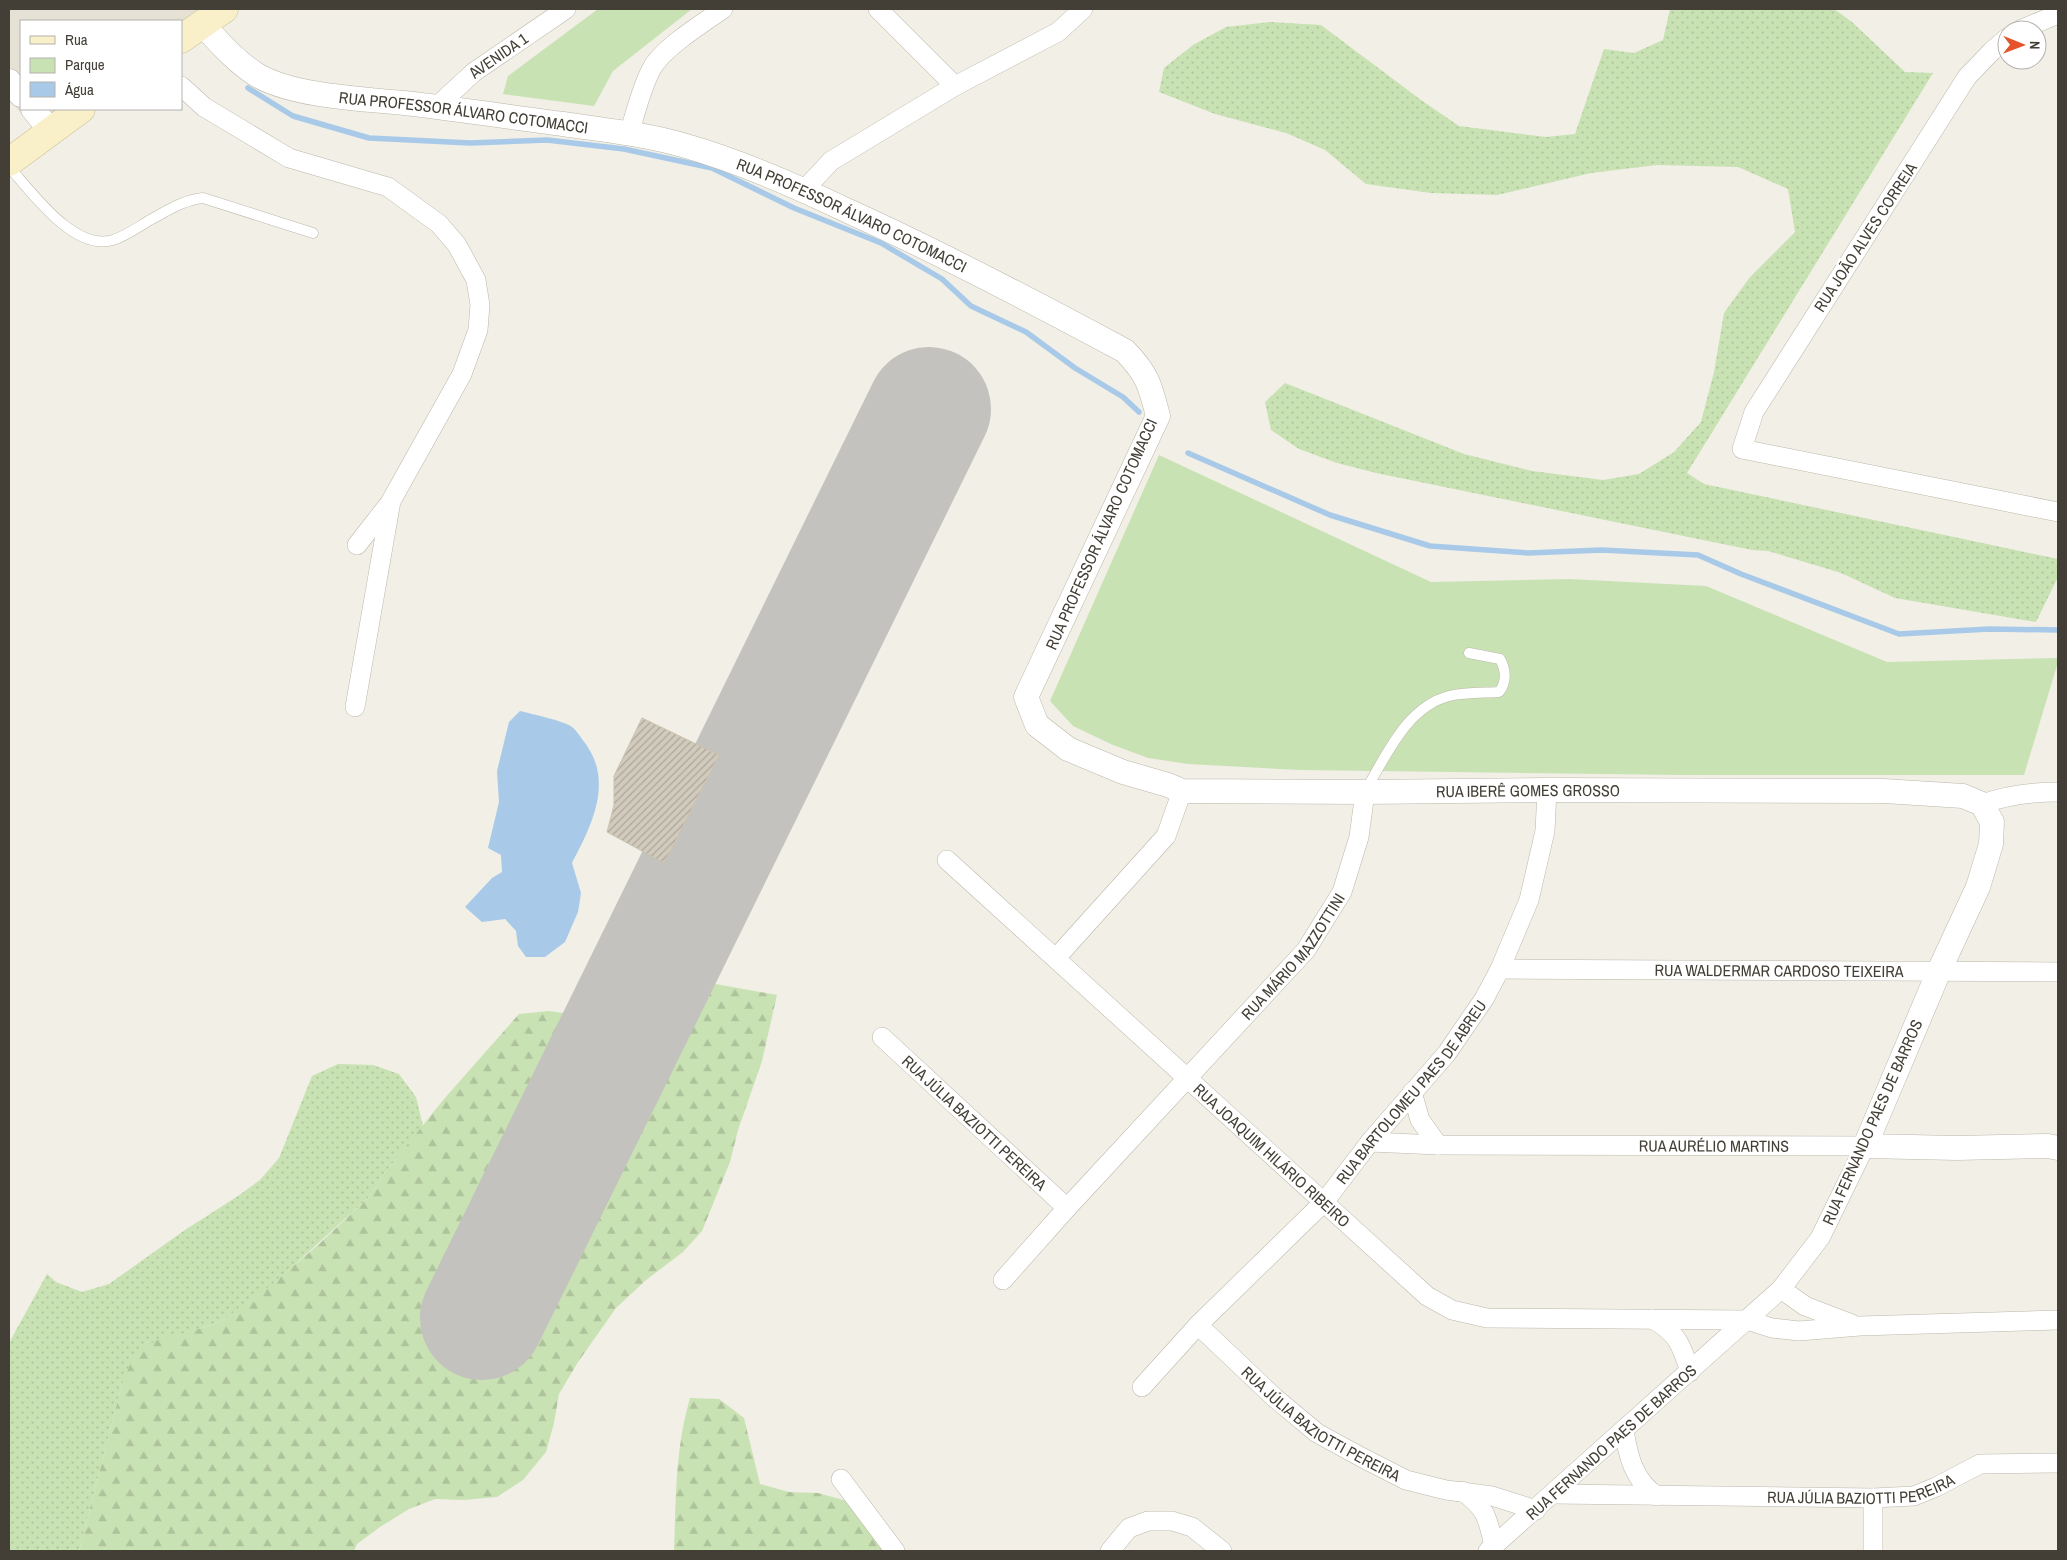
<svg xmlns="http://www.w3.org/2000/svg" width="2067" height="1560" font-family="'Archivo Narrow',sans-serif">
<style>
.residential{fill:#e5e1d5}
.grass{fill:url(#grass-dots)}
.forest{fill:url(#forest-firs)}
.park{fill:#c9e2b3}
.water{fill:#a8cae8}
.lines{fill:none;stroke-linecap:round;stroke-linejoin:round}
.stream{stroke:#a8cae8;stroke-width:5.5}
.runway{stroke:#c3c2be;stroke-width:124}
.building{fill:url(#building-hatch);stroke:#ccc3b1}
.service-casing{stroke:#bcb7aa;stroke-width:11}
.minor-casing{stroke:#bcb7aa;stroke-width:20}
.tertiary-casing{stroke:#bcb7aa;stroke-width:25}
.secondary-casing{stroke:#ccc39a;stroke-width:29}
.service{stroke:#fff;stroke-width:10}
.minor{stroke:#fff;stroke-width:19}
.tertiary{stroke:#fff;stroke-width:24}
.secondary{stroke:#f9f0c9;stroke-width:28}
.labels{text-anchor:middle;stroke-width:5;stroke-linejoin:round;paint-order:stroke}
.street-label{font-size:16px;fill:#433f36;stroke:#fff}
</style>
<defs>
<pattern id="grass-dots" width="8" height="8" patternUnits="userSpaceOnUse" patternTransform="scale(1.25)"><rect width="8" height="8" fill="#c9e2b3"/><path d="M2 2h.1M6 6h.1" fill="none" stroke="#aec39b" stroke-width="1.8" stroke-linecap="round"/></pattern>
<pattern id="forest-firs" width="22" height="20" patternUnits="userSpaceOnUse" patternTransform="scale(1.25)"><rect width="22" height="20" fill="#c9e2b3"/><path d="M5 1l3.5 6h-7zM16 11l3.5 6h-7z" fill="#aec39b"/></pattern>
<pattern id="building-hatch" width="6" height="6" patternUnits="userSpaceOnUse" patternTransform="scale(1.25)"><rect width="6" height="6" fill="#d2cbbd"/><path d="M-1 1l2-2M0 6l6-6M5 7l2-2" fill="none" stroke="#aca69a"/></pattern>
</defs>
<rect width="100%" height="100%" fill="#f1efe6"/>
<path class="residential" d="M9,9H211L181,38V21H21V109H79L41,135L9,100Z"/>
<path class="grass" d="M1670,9H1834L1852,22L1905,72L1933,73L1687,473L1704,484L2058,559V577L2036,622L1895,598L1841,573L1768,551L1752,550L1376,473L1337,463L1299,449L1271,430L1265,402L1285,383L1464,454L1532,471L1603,480L1639,474L1674,452L1701,422L1714,372L1724,313L1750,277L1795,232L1788,189L1738,167L1657,165L1591,173L1497,195L1431,193L1366,184L1325,150L1286,133L1215,114L1159,92L1164,68L1193,45L1226,27L1270,22L1321,25L1421,100L1459,126L1546,137L1575,134L1604,49L1634,53L1663,40Z
M338,1064L373,1065L399,1074L416,1097L423,1126L387,1170L368,1198L271,1286L222,1321L193,1331L122,1384L79,1551H9V1343L47,1274L56,1282L82,1292L109,1284L185,1230L238,1196L260,1180L279,1158L312,1076Z"/>
<path class="forest" d="M681,982L710,983L777,995L762,1061L738,1130L730,1162L702,1231L683,1252L646,1280L616,1308L578,1362L559,1394L554,1423L546,1452L523,1480L497,1497L464,1500L435,1499L409,1509L380,1527L357,1544L354,1551H79L122,1384L134,1355L160,1338L193,1331L222,1321L270,1286L319,1244L368,1198L387,1170L444,1099L519,1014L549,1011L578,1015L573,1045L562,1070L546,1095L534,1123L500,1173L488,1198L473,1224L468,1253V1282L470,1311L495,1322L500,1301L605,1075L620,1050Z
M690,1398L719,1399L744,1418L760,1484L789,1492L818,1493L847,1501L894,1551H674C676,1497 675,1450 690,1398Z"/>
<path class="park" d="M598,9H692L613,71L594,106L503,94L508,76Z
M1159,455L1431,582L1569,579L1706,586L1887,662L2058,658V662L2024,775H1681L1300,770L1188,764L1148,758L1113,745L1073,726L1050,701Z"/>
<path class="water" d="M520,711C531,714 565,721 572,727C576,730 579,735 582,739C615,779 593,823 572,863L581,893L578,912L565,942L545,957H526L518,946L516,931L505,919L482,922L465,907L492,878L502,872L501,855L488,848L499,802L497,771L509,722Z"/>
<g class="lines">
<path class="stream" d="M248,88L293,116L369,138L470,143L547,140L624,149L712,168L794,208L881,243L942,279L971,306L1026,332L1075,368L1123,397L1139,412
M1188,453L1330,515L1430,546L1528,553L1602,550L1698,555L1741,574L1899,634L1989,629L2058,630"/>
<path class="runway" d="M482,1318L929,409"/>
</g>
<path class="building" d="M642,718L719,755L664,863L607,832L614,805V776Z"/>
<g class="lines">
<defs>
<path id="service" d="M9,167C32,192 74,252 113,240C126,236 138,227 150,220C167,211 183,200 203,198L313,233
M1365,791C1386,757 1406,707 1449,696C1465,692 1483,693 1499,692C1507,682 1506,670 1500,659L1469,653"/>
<g id="minor">
<path d="M878,9L955,86"/>
<path d="M2020,30L2058,14"/>
<path d="M2007,38L1992,51L1967,77L1754,412L1742,449L2058,512"/>
<path d="M181,86L204,107L289,158L388,187L439,224L457,245L476,280L480,305L478,330L462,374L391,501L355,707"/>
<path id="s1" d="M436,107L474,72L566,9"/>
<path d="M629,134C636,112 641,88 652,68C663,48 703,23 723,9"/>
<path d="M804,190L831,161L955,86L1058,32L1083,9"/>
<path d="M357,545L389,504"/>
<path d="M1982,804C2008,795 2031,792 2058,792"/>
<path id="s2" d="M947,860L1427,1296L1452,1310L1487,1318L1747,1320L1772,1328L1799,1331L1860,1326L2058,1320"/>
<path d="M1056,958L1166,836L1182,791"/>
<path id="s3" d="M1500,969L2058,972"/>
<path id="s4" d="M882,1037L1067,1208"/>
<path d="M1412,1092L1420,1120L1438,1145"/>
<path id="s5" d="M1370,1142L1438,1145L1865,1146L1820,1238L1781,1289L1488,1551"/>
<path id="s6" d="M1003,1280L1067,1208L1306,950L1342,892L1359,837L1365,792"/>
<path d="M1781,1289L1805,1306L1852,1324"/>
<path d="M1652,1319C1677,1332 1682,1346 1690,1372"/>
<path id="s7" d="M1198,1325L1275,1398L1317,1433L1361,1457L1406,1480L1446,1490L1492,1496L1536,1510"/>
<path id="s8" d="M1142,1387L1198,1325L1325,1201L1370,1142L1447,1053L1484,999L1500,969L1529,900L1545,831L1547,790"/>
<path d="M1624,1430C1628,1456 1634,1481 1657,1496"/>
<path d="M841,1479L895,1551"/>
<path d="M1462,1491C1486,1507 1488,1519 1494,1546"/>
<path id="s9" d="M1554,1494L1873,1498L1914,1496L1936,1487L1980,1464L2058,1463"/>
<path d="M1873,1498V1551"/>
<path d="M1110,1551L1129,1528L1148,1521H1172L1192,1527L1222,1551"/>
</g>
<g id="tertiary">
<path id="s10" d="M202,24C219,42 236,62 257,75C293,96 362,99 404,103C457,109 510,117 563,124C604,130 646,134 686,146C742,162 796,186 848,211C943,254 1034,302 1125,351C1148,375 1150,385 1158,416L1026,697L1037,725L1068,749L1123,772L1168,785L1182,791L1365,792L1547,790L1884,791L1963,796L1982,804L1992,822L1991,844L1978,887L1939,971L1865,1146L1957,1148L2048,1146L2058,1148"/>
<path d="M9,81L21,95"/>
<path d="M33,109L50,130"/>
</g>
<path id="secondary" d="M181,39L224,9
M9,162L81,109"/>
</defs>
<use href="#service" class="service-casing"/>
<use href="#minor" class="minor-casing"/>
<use href="#tertiary" class="tertiary-casing"/>
<use href="#secondary" class="secondary-casing"/>
<use href="#service" class="service"/>
<use href="#minor" class="minor"/>
<use href="#tertiary" class="tertiary"/>
<use href="#secondary" class="secondary"/>
</g>
<g class="labels">
<g class="street-label">
<text dy="6" stroke="none"><textPath href="#s1" startOffset="81">AVENIDA 1</textPath></text>
<text dy="6" stroke="none"><textPath href="#s10" startOffset="286">RUA PROFESSOR ÁLVARO COTOMACCI</textPath></text>
<text dy="6" stroke="none"><textPath href="#s10" startOffset="691">RUA PROFESSOR ÁLVARO COTOMACCI</textPath></text>
<text transform="translate(1865 237) rotate(-57)" y="6">RUA JOÃO ALVES CORREIA</text>
<text transform="translate(1101 534) rotate(-66)" y="6">RUA PROFESSOR ÁLVARO COTOMACCI</text>
<text dy="6" stroke="none"><textPath href="#s10" startOffset="1918">RUA IBERÊ GOMES GROSSO</textPath></text>
<text dy="6" stroke="none"><textPath href="#s6" startOffset="435">RUA MÁRIO MAZZOTTINI</textPath></text>
<text dy="6" stroke="none"><textPath href="#s3" startOffset="279">RUA WALDERMAR CARDOSO TEIXEIRA</textPath></text>
<text dy="6" stroke="none"><textPath href="#s8" startOffset="400">RUA BARTOLOMEU PAES DE ABREU</textPath></text>
<text transform="translate(1872 1122) rotate(-66)" y="6">RUA FERNANDO PAES DE BARROS</text>
<text dy="6" stroke="none"><textPath href="#s4" startOffset="126">RUA JÚLIA BAZIOTTI PEREIRA</textPath></text>
<text dy="6" stroke="none"><textPath href="#s5" startOffset="344">RUA AURÉLIO MARTINS</textPath></text>
<text dy="6" stroke="none"><textPath href="#s2" startOffset="439">RUA JOAQUIM HILÁRIO RIBEIRO</textPath></text>
<text dy="6" stroke="none"><textPath href="#s7" startOffset="159">RUA JÚLIA BAZIOTTI PEREIRA</textPath></text>
<text transform="translate(1611 1442) rotate(-42)" y="6">RUA FERNANDO PAES DE BARROS</text>
<text dy="6" stroke="none"><textPath href="#s9" startOffset="308">RUA JÚLIA BAZIOTTI PEREIRA</textPath></text>
</g>
</g>
<rect width="2067" height="1560" fill="none" stroke="#433f36" stroke-width="20"/>
<rect x="20" y="20" width="162" height="90" fill="#ffffff" stroke="#b4b2af"/>
<rect x="30" y="36" width="25" height="8" fill="#f9f0c9" stroke="#b4b2af"/>
<text x="65" y="45" font-size="15" fill="#433f36">Rua</text>
<rect x="30" y="58" width="25" height="15" fill="#c9e2b3" stroke="#b4b2af"/>
<text x="65" y="70" font-size="15" fill="#433f36">Parque</text>
<rect x="30" y="82" width="25" height="15" fill="#a8cae8" stroke="#b4b2af"/>
<text x="65" y="95" font-size="15" fill="#433f36">Água</text>
<g transform="translate(2022 45) rotate(91)"><circle r="24" fill="#ffffff" stroke="#b4b2af"/>
<path d="M0-4L9 19L0 12L-9 19Z" fill="#e4532b"/>
<text y="-8" font-size="14" font-weight="bold" text-anchor="middle" fill="#433f36">N</text>
</g>
</svg>
